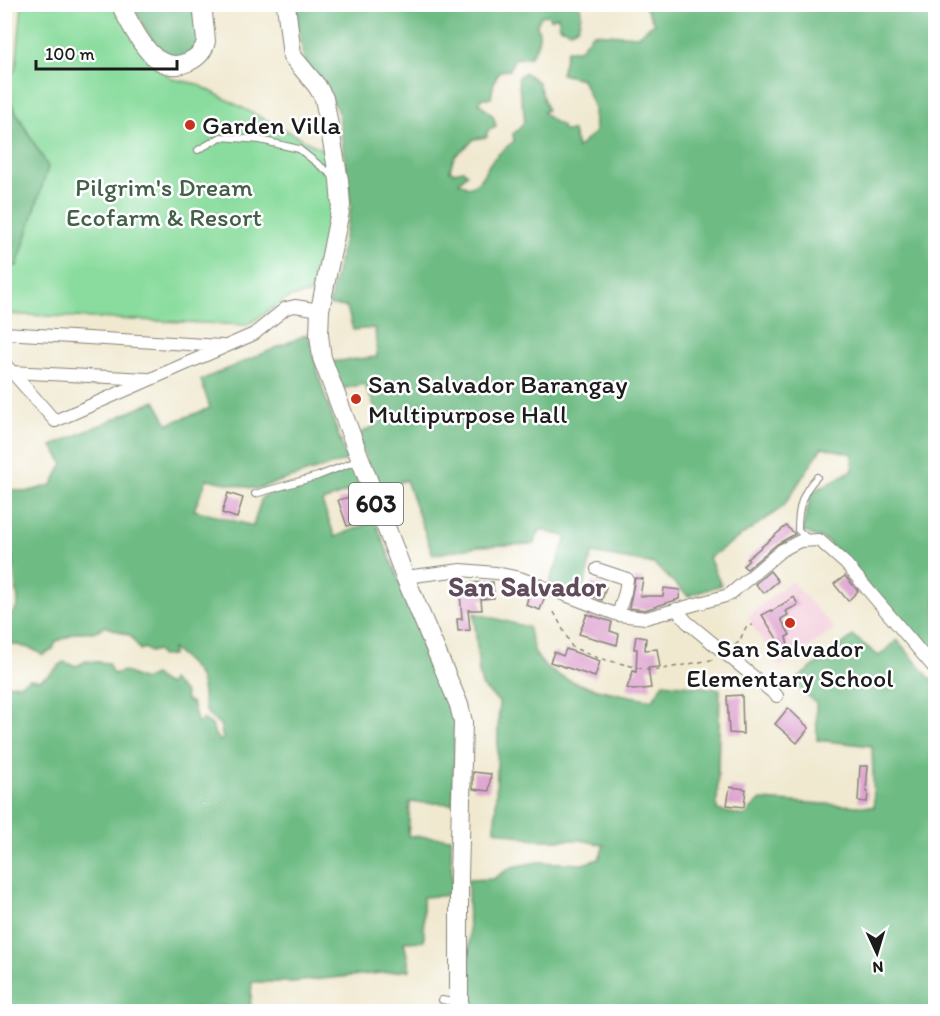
<svg xmlns="http://www.w3.org/2000/svg" width="940" height="1016" font-family="Itim,sans-serif">
<style>
.built{fill:#f4cfdd}
.green{fill:#89dc9d;stroke:#527c5c;stroke-width:1.5}
.forest{fill:#6ebc84;stroke:#456c50;stroke-width:1.5}
.building{fill:#dea3d0}
.lines{fill:none;stroke-linecap:round;stroke-linejoin:round}
.lane-casing{stroke:#868276;stroke-width:8}
.street-casing{stroke:#868276;stroke-width:14}
.primary-casing{stroke:#868276;stroke-width:20}
.path{stroke:#868276;stroke-width:1.5;stroke-dasharray:4.5 4.5;stroke-linecap:butt}
.lane{stroke:#fff;stroke-width:6}
.street{stroke:#fff;stroke-width:12}
.primary{stroke:#fff;stroke-width:18}
.poi-dot{fill:#c8321e;stroke:#fff;stroke-width:2}
.labels{text-anchor:middle;stroke-width:5;stroke-linejoin:round;paint-order:stroke}
.shield{fill:#fff;stroke:#606060;stroke-width:1.5}
.shield-label{font-size:24px;font-weight:bold;fill:#1c1c1c}
.poi-label{font-size:26px;fill:#1c1c1c;stroke:#fff;text-anchor:start}
.park-label{font-size:26px;fill:#425f49;stroke:#fff}
.quarter-label{font-size:28px;font-weight:bold;fill:#604b5b;stroke:#fff}
</style>
<rect width="100%" height="100%" fill="#fff"/>
<filter id="ink" filterUnits="userSpaceOnUse"><feTurbulence type="fractalNoise" baseFrequency=".0167" numOctaves="2"/><feDisplacementMap in="SourceGraphic" scale="12" xChannelSelector="R" yChannelSelector="G"/><feConvolveMatrix kernelMatrix="1 2 1 2 8 2 1 2 1" color-interpolation-filters="sRGB"/></filter>
<filter id="wash" filterUnits="userSpaceOnUse"><feTurbulence type="fractalNoise" baseFrequency=".008" numOctaves="4" result="noise"/><feDisplacementMap in="SourceGraphic" scale="24" xChannelSelector="R" yChannelSelector="G"/><feGaussianBlur stdDeviation="1.35" result="paint"/><feColorMatrix in="noise" values="0 0 0 0 0 0 0 0 0 0 0 0 0 0 0 0 0 1.4 0 .05"/><feComposite in="paint" operator="in"/></filter>
<g filter="url(#wash)">
<rect width="100%" height="100%" fill="#f0e9d0"/>
<path class="built" d="M791,581L835,629L780,667L747,617Z"/>
<path class="green" d="M22,5H117L150,62L173,79L197,84L329,153L338,210L318,292L290,297L247,325L5,314V267L17,266L48,167L5,92V84L16,68Z"/>
<path class="forest" d="M132,5H196L200,39L192,53L177,58L158,51Z
M295,5H579C583,11 580,20 578,27L571,31L560,27L558,16L550,19L548,15L541,16L537,25C542,37 537,47 530,57L514,59L510,70L499,71L494,82L491,98H482L479,103L493,116L496,126L487,131V137L474,139C463,153 453,150 450,171L454,172L463,170L467,174L459,182L468,187C483,182 483,173 491,162C497,154 507,147 514,141L513,134C530,121 524,115 521,98C519,91 519,84 518,77L525,73L538,82L547,110L543,112L551,120L562,126L563,131H573L577,148L595,132L594,108L582,79L561,74L567,50H579L593,33L637,36L654,23L644,5H935V666L827,541L802,531L812,492L853,470L852,454L822,447L783,507L709,558L721,585L688,596L654,564L592,553L582,596L549,584L567,537L540,530L534,544L479,546L433,555L406,480L378,490L357,435L382,422L364,384L337,390L330,362L377,357L375,328L353,330L347,307L329,305L351,207L338,109L304,61Z
M4,92L48,167L17,266L5,267Z
M308,334L323,390L347,460L256,489L207,479L194,510L253,526L262,497L353,467L359,487L322,502L335,537L375,521L456,721L453,804L410,802L408,836L451,838L452,895L423,897L424,941L404,942L410,970L292,982H252L250,1011H232C223,1003 214,1006 204,1011L195,1007L194,1012L5,1011L4,685L21,684L29,679L39,680L49,675L63,662L77,666L86,661L108,663L113,674L124,671L143,680L154,675L162,682L169,685L171,680L185,693L186,700L192,703L198,724L203,719L212,725L215,735L220,741L223,739L220,724C194,711 210,692 196,672C190,663 180,656 172,649V655L161,656L157,650L150,652L144,648L140,650L131,636L105,626C91,636 89,629 75,633C68,635 65,640 56,641L53,649L43,655L32,649L5,642V622C23,603 18,604 15,580C13,572 16,565 12,557C10,553 6,549 5,545C1,532 5,502 10,489L26,492L52,485L63,463L52,446L155,401L168,424L210,408L201,380Z
M474,613L528,627C531,636 532,650 538,658C556,686 621,694 653,700L663,683L720,689L717,810L744,816L761,800L874,807L872,746L817,740L816,703L793,682L853,636L879,656L897,640L935,684V1011H470L468,880L493,879L512,867L538,862L582,864L599,859L604,845L581,840H534L495,830L499,702L482,686L479,672Z"/>
<g id="blocks">
<path class="building" d="M228,493L243,498L237,518L222,513Z
M361,494L370,519L347,526L338,500Z
M786,526L795,534L777,544L747,569L743,566L749,560L747,559Z
M770,571L778,581L764,593L755,584Z
M845,576L858,591L848,601L834,584Z
M635,578L643,579L640,596H663L664,588L680,590L679,599L645,610L629,608Z
M493,582L494,598L481,599L482,610H468L470,630L458,631L457,619H462L460,593H466L465,583Z
M592,582L606,587L602,600L589,595Z
M530,590L545,596L540,610L526,605Z
M794,597L798,605L786,611L788,615L781,619L790,635L786,637L789,650L780,653L776,637L762,615L771,610L772,611Z
M587,614L612,622L610,631L619,634L617,645L579,634Z
M636,636L646,638L645,650L657,649L660,667L648,668L651,688L633,690L627,688L633,671L636,672L637,649H634Z
M566,649L600,661L595,677L550,662L554,652L563,656Z
M742,695L743,734L729,733L727,696Z
M788,708L809,728L797,743L775,724Z
M860,766H868L866,791L868,792L867,802L858,801Z
M473,772L491,774L489,791L473,789Z
M730,787L746,789L744,807L727,805Z"/>
</g>
</g>
<g filter="url(#ink)">
<use href="#blocks" fill-opacity="0" stroke="#868276" stroke-width="1.5"/>
<g class="lines">
<defs>
<path id="lane" d="M198,150L221,137L260,140L299,149L333,176
M255,494L318,476L359,460
M807,538L798,530C798,508 802,492 817,477
M442,1000L458,1003"/>
<path id="street" d="M4,333L222,346
M4,363L55,421L254,334L286,308L295,306L320,310
M10,372L147,379
M597,569L627,579L625,592L618,615
M405,577L461,570L496,573L520,578L618,615L646,618L729,595L782,550L800,541L819,540L846,564L936,670
M676,609L687,622L777,696"/>
<path id="primary" d="M120,4C133,28 153,78 188,62C197,58 204,51 206,41L202,4
M286,4L292,56L317,86L324,98L339,180L341,206L320,310L319,335L322,358L405,577L459,705L463,722L459,878V1012"/>
</defs>
<use href="#lane" class="lane-casing"/>
<use href="#street" class="street-casing"/>
<use href="#primary" class="primary-casing"/>
<path class="path" d="M554,612L572,647L598,658L652,671L716,659
M735,645L739,642L746,627L753,625"/>
<use href="#lane" class="lane"/>
<use href="#street" class="street"/>
<use href="#primary" class="primary"/>
</g>
</g>
<g class="poi-dot">
<circle cx="190" cy="125" r="6"/>
<circle cx="356" cy="399" r="6"/>
<circle cx="790" cy="623" r="6"/>
</g>
<g class="labels">
<rect class="shield" x="349" y="483" width="54" height="42" rx="4.5"/>
<g class="shield-label">
<text x="376" y="512">603</text>
</g>
<g class="poi-label">
<text x="202" y="134">Garden Villa</text>
<text x="368" y="393">San Salvador Barangay<tspan x="368" dy="30">Multipurpose Hall</tspan></text>
<text x="790" y="657" text-anchor="middle">San Salvador<tspan x="790" dy="30">Elementary School</tspan></text>
</g>
<g class="park-label">
<text x="164" y="196">Pilgrim's Dream<tspan x="164" dy="30">Ecofarm &amp; Resort</tspan></text>
</g>
<g class="quarter-label">
<text x="527" y="596">San Salvador</text>
</g>
</g>
<rect width="940" height="1016" fill="none" stroke="#fff" stroke-width="24"/>
<g transform="translate(877 953) rotate(176)" stroke="#ffffff" stroke-width="4.5" paint-order="stroke">
<path d="M0-4.5L10 22L0 15L-10 22Z" fill="#1c1c1c"/>
<text y="-9" font-size="16" font-weight="bold" text-anchor="middle" fill="#1c1c1c">N</text>
</g>
<path d="M36 60v9h141v-9" fill="none" stroke="#1c1c1c" stroke-width="3"/>
<text x="45" y="60" font-size="18" fill="#1c1c1c" stroke="#ffffff" stroke-width="4.5" paint-order="stroke">100 m</text>
</svg>
